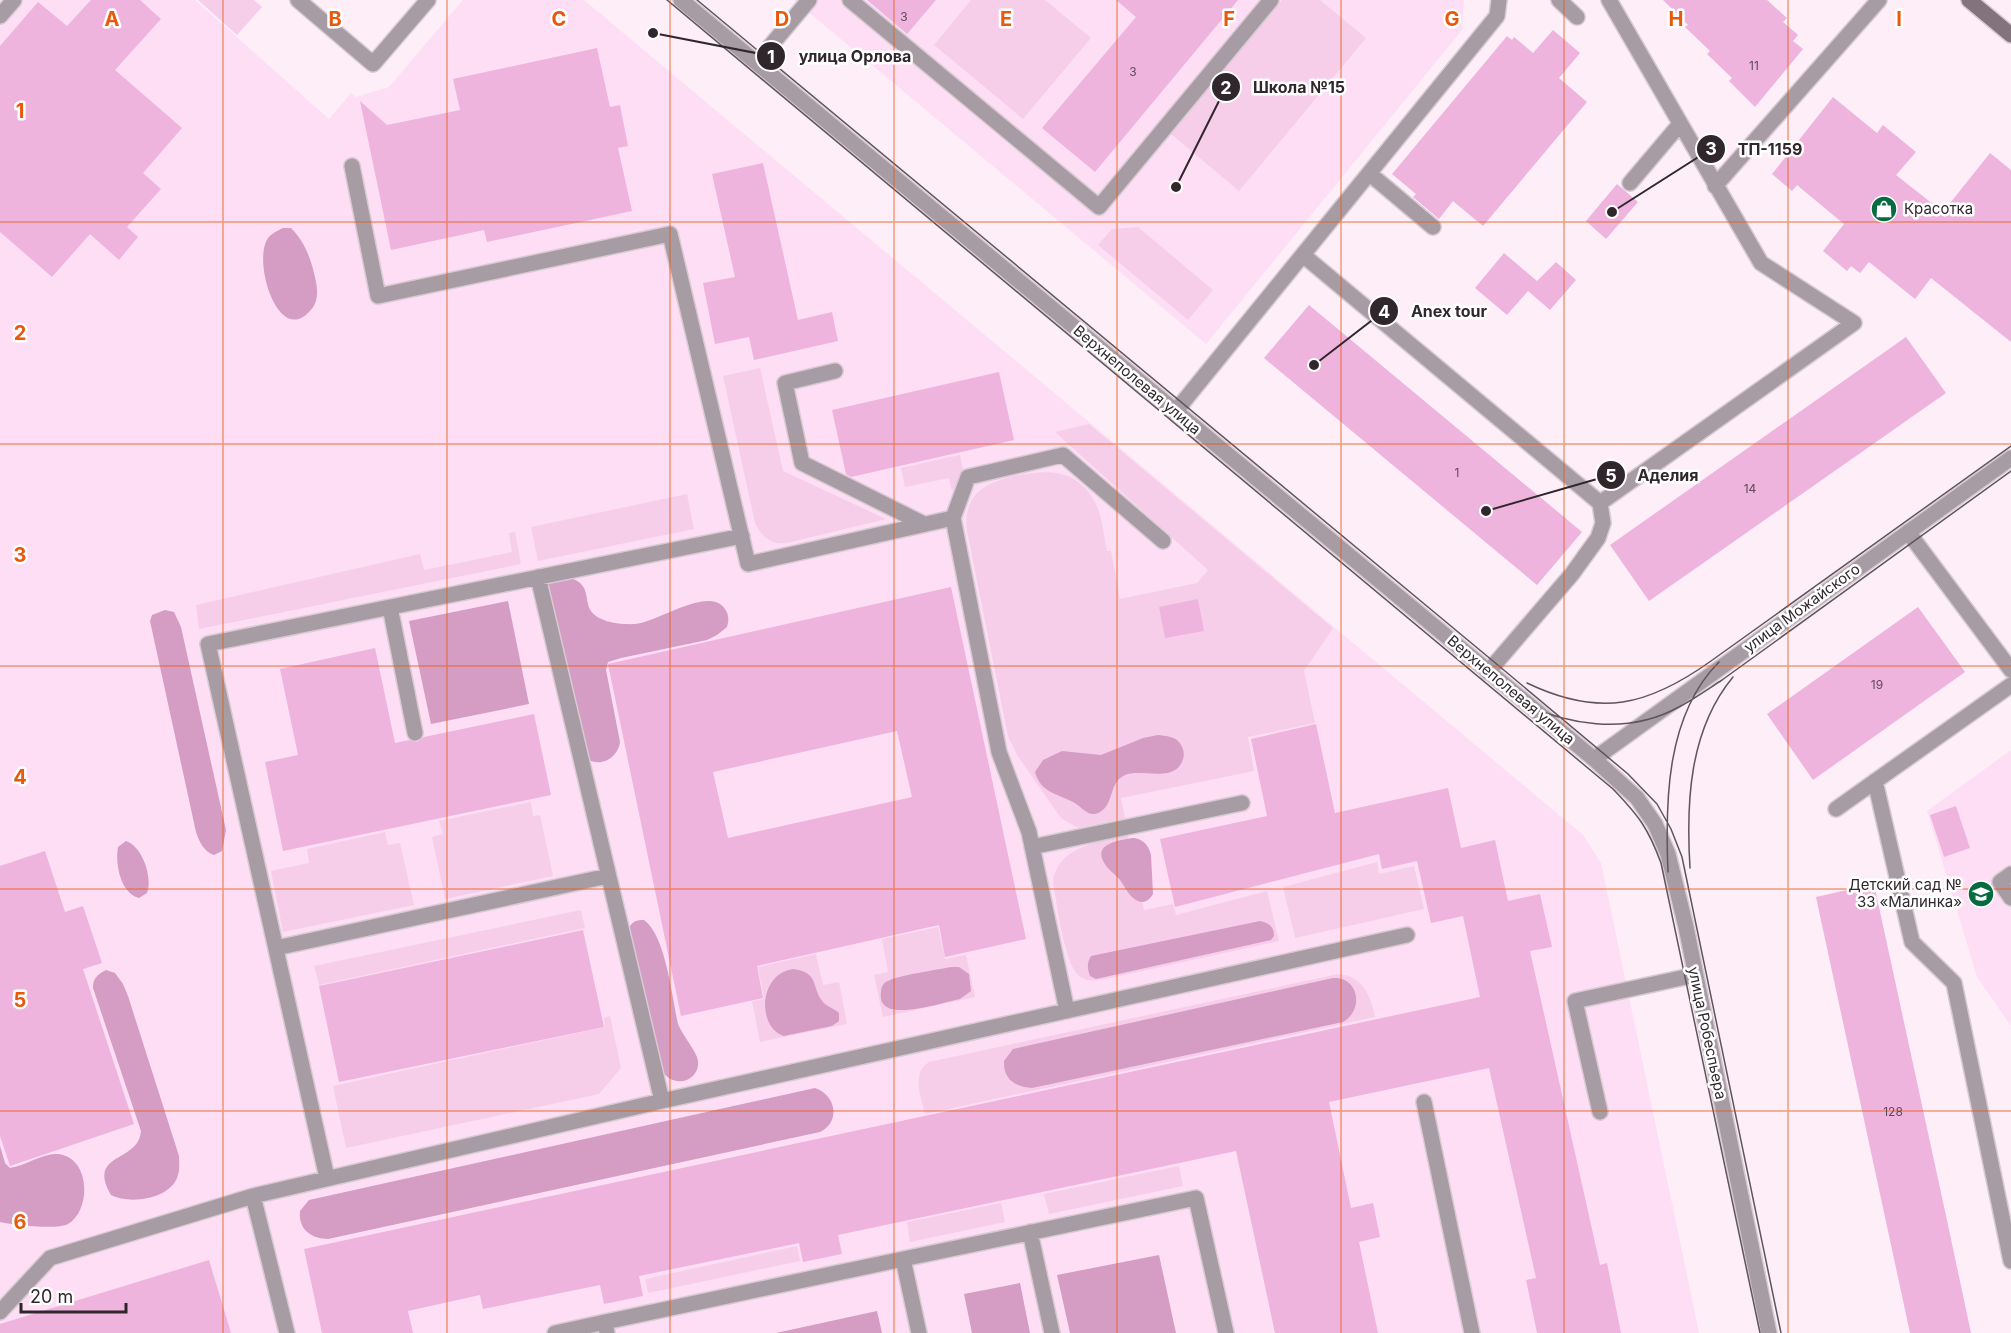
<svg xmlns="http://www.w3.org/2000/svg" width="2011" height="1333" font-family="Inter,sans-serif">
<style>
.built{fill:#fedef4}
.green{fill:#f6ceea}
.forest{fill:#d59cc4}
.building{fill:#eeb4dd;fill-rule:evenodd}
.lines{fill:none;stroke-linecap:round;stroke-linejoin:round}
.service-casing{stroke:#d8cad3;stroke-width:18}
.tertiary-casing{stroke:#d8cad3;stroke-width:18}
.secondary-casing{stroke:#d8cad3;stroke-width:18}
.service{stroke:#a79ca4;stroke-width:15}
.tertiary{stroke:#a79ca4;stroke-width:15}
.secondary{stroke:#82737d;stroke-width:15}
.tram{stroke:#5f555c;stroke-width:1.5}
.grid{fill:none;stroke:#e8590c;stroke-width:1.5;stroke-opacity:0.55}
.labels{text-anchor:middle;stroke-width:5;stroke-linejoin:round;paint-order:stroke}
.number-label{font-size:12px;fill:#604a59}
.poi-label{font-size:15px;fill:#30272d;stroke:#fff;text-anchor:start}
.street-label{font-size:15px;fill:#30272d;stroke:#fff}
.grid-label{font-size:20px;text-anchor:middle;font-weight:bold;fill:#e8590c;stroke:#fff;stroke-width:5;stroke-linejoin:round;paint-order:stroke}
.leader{fill:none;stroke:#30272d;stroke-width:2}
.callout-dot{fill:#30272d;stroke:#fff;stroke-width:2}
.mark-label{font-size:18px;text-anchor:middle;font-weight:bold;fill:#fff}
.callout-label{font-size:16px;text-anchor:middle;font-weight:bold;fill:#30272d;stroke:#fff;stroke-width:5;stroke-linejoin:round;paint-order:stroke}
</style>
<rect width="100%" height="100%" fill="#fdeef8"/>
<path class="built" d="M0,0H195L329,119L351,93L356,97L389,87L463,0H584L1583,835L1601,863L1699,1333H0Z
M794,0H1464L1462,30L1206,344Z
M2011,750V1026L1977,977L1927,811Z"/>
<path class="green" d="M198,0H254L262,7L237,35Z
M971,0H1045L1091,38L1023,119L934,45Z
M1282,0H1320L1366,38L1239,191L1171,134Z
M1138,227L1213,290L1188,320L1098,245L1112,229Z
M760,368L783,471L886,519L787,543C771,545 762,537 755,523L723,376Z
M1089,424L1333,628L1304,671L1315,723L1248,737L1254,771L1121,798L1125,818L1078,828L1061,818L1017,755L1008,736L967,531C963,493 986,482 1019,475C1046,470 1072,469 1090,494C1102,510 1103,531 1107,551H1111L1120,599L1197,583L1208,570L1055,432Z
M960,455L964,475L952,491L949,478L905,487L901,468Z
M687,494L694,529L538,561L531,527Z
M515,532L521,564L199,629L196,605L420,554L424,570L512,552L509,533Z
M531,802L533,816L540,815L553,876L445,899L432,837L443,834L439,821Z
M385,832L388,845L400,843L414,905L283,932L271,871L309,863L307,849Z
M1128,835L1144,910L1173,904L1176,915L1267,891L1279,941L1101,980C1093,981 1084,981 1078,975C1064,961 1057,904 1053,883C1056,847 1099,841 1128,835Z
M1377,862L1379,874L1414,866L1424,909L1295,938L1283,887Z
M581,910L585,928L319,985L314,966Z
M938,927L945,959L966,955L975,997L883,1017L874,975L888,972L882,939Z
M816,954L823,985L839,982L847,1024L760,1042L752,1001L764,999L758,967Z
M1338,974C1362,975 1371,996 1375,1017L925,1114C921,1097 911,1073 929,1062Z
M610,1016L621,1068L599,1094L346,1148L333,1086L605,1027L604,1018Z
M1179,1166L1183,1186L1049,1214L1044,1194Z
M1001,1203L1005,1222L910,1242L907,1222Z
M797,1246L800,1261L648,1293L645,1279Z"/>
<path class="forest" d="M283,228H291C306,243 312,262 316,282C318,294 318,303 309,312C278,345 252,261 268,238C272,233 277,231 283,228Z
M564,575C569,578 576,579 580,583C587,590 586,596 588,604C591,622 620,625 635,624C657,623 709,585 725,609C729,615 729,620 727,627L717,635L707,640L621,658L608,662L606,670L620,742C618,757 602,768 587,759L546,582Z
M508,601L529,704L431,724L409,621Z
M165,610L174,612L181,627L226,830L222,851L214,855C204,852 199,841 196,832L150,621L152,615Z
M1158,735C1165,736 1174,736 1179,742C1183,747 1185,753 1183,759C1176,784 1141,768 1125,775C1108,783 1115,803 1100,812C1088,819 1082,806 1073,802C1056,793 1041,793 1035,772L1043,760L1062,751L1101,755L1143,738Z
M1132,838C1142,838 1149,845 1151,855L1153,894C1150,899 1145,904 1138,901C1130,898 1125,887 1120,880C1116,875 1111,872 1107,867C1090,845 1115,841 1132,838Z
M126,841C142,846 153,877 147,893L139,898C120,893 115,863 118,847Z
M644,920C666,936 672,998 678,1024C683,1036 693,1047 697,1057C702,1071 690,1083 677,1081C668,1080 663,1073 659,1066L628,931C631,922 635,920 644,920Z
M1260,921C1269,923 1274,926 1274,936L1271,940L1096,979L1090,976C1087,968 1087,963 1091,956Z
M951,967H959L969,974L971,991L960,999C943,1002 876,1026 881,992C881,987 883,983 888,981C899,975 937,970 951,967Z
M793,969C820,972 811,988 823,1002C827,1007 834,1008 839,1013V1021L832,1026L784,1036C757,1028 758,974 793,969Z
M106,970L115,973L123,984L128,996L179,1156C179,1162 180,1169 178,1175C172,1199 130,1205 111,1195C86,1152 139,1163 141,1131L93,988C93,978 97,975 106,970Z
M1333,978C1358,976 1365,1009 1343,1022L1032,1088C1015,1087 1003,1079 1004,1061L1013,1049Z
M815,1088C836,1095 841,1122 820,1132L328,1239C311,1239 298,1229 300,1211L309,1200Z
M0,1146L5,1163L10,1168C27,1166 46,1150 63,1155C91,1163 90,1211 68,1224C57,1230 13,1225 0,1222Z
M1159,1255L1176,1333H1070L1057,1275Z
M1020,1283L1030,1333H972L964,1294Z
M877,1311L882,1333H776Z"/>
<path class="building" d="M91,0H140L161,19L115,70L182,128L143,173L161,189L127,227L138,237L119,260L90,234L52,277L0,232V46L38,2L67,26Z
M867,0H936L907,34Z
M1116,0H1238L1095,172L1042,128L1136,17Z
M1663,0H1767L1787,18L1783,22L1798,35L1793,41L1803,49L1755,107L1729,81L1732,78L1707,54L1710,51L1685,27L1688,25Z
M1553,30L1580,53L1559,78L1587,102L1483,226L1453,201L1439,219L1413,197L1416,194L1392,174L1507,36L1512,40L1514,37L1533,53Z
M597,48L610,107L620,105L628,146L618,148L632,211L487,242L484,230L391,250L360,101L387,125L460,110L453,79Z
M1833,97L1877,133L1883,125L1916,152L1896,175L1943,212L1990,153L2011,170V342L1931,278L1915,299L1869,262L1860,273L1851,266L1847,271L1823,251L1844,224L1797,185L1792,191L1772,174Z
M763,163L798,320L832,312L838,341L754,360L749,337L715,344L703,283L735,277L712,174Z
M1617,184L1638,202L1606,239L1586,221Z
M1504,253L1537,281L1532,286L1556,262L1576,280L1550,310L1528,291L1507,315L1475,288Z
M1309,305L1582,532L1537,585L1264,358Z
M1906,337L1946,393L1649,601L1610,545Z
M999,372L1014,440L851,477L846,474L832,410Z
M951,587L1026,939L945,957L939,925L757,966L763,998L681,1016L608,664ZM897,731L912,797L728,838L713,772Z
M1198,599L1204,631L1165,638L1159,607Z
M1918,607L1965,672L1813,780L1767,714Z
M375,648L395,743L409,740L417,742L424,737L534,714L551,795L283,851L265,762L298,755L280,669Z
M1316,724L1335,813L1448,788L1461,848L1495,840L1508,901L1540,894L1552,947L1530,951L1600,1265L1607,1263L1621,1333H1537L1526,1280L1536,1278L1489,1068L1329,1102L1351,1208L1373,1203L1380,1237L1359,1242L1378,1333H1275L1236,1151L838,1235L842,1254L803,1262L799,1243L639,1276L643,1296L604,1304L600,1285L483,1309L480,1295L408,1311L413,1333H322L304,1249L1480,997L1463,916L1431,923L1417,861L1382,869L1379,854L1175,907L1160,839L1267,816L1251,739Z
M1956,806L1970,848L1944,857L1930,815Z
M45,851L65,912L83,906L102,963L83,969L134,1124L10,1166L0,1136V866Z
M1874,884L1948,1225L1971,1333H1910L1816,897Z
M583,930L604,1027L339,1082L319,986Z
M209,1260L231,1333H0V1324Z"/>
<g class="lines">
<defs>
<path id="service" d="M298,0L373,64L428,0
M850,0L1099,207L1271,0
M1559,0L1577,17
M0,16L14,0
M757,62L809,0
M352,166L378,296L670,234L748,564L953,518L968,477L1063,455L1163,541
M1370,174L1433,227
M1630,183L1680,124
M1715,186L1879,0
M1303,255L1600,503L1854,323L1761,263L1609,0
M835,371L785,383L802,463L924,524
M1175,412L1497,16L1499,0
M953,518L999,752L1029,832L1067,1011
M1908,532L2011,670
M538,577L662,1101
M390,607L415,733
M1488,672L1572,574L1598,538L1603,523L1600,503
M1875,781L1912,942L1954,983L2011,1261
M1836,809L2011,685
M1032,847L1242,803
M2011,874L2000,882L2011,898
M276,948L608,876
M1424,1102L1472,1333
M1600,1112L1575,1001L1695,975
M327,1178L208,644L742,536
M253,1196L287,1333
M1030,1232L1052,1333
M903,1259L1196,1198L1226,1333
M0,1312L50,1258L253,1196L662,1101L1407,935
M555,1333L605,1322
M607,1333L605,1322L903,1259L919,1333"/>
<path id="tertiary" d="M681,0L1594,759L1637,798L1655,824L1668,854L1686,927L1769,1333
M1594,759L2011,458"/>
<path id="secondary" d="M1969,0L2011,35"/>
</defs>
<use href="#service" class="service-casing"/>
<use href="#tertiary" class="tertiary-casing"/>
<use href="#secondary" class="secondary-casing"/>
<use href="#service" class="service"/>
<use href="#tertiary" class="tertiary"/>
<use href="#secondary" class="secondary"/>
<path class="tram" d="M667,0L1613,789C1639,816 1648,828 1661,863L1760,1333
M697,0L1499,666L1628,774L1657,804L1671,829L1682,857L1781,1333
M1527,683C1600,718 1648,706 1711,661L2011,446
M1514,700C1566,725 1626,736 1679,707C1694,699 1708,689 1722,680L2011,471
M1690,868C1686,803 1689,730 1733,677
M1668,872C1665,802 1666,715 1719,662"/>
</g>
<path class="grid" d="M223,0V1333M447,0V1333M670,0V1333M894,0V1333M1117,0V1333M1341,0V1333M1564,0V1333M1788,0V1333M0,222H2011M0,444H2011M0,666H2011M0,889H2011M0,1111H2011"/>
<defs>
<symbol id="shop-disc" viewBox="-11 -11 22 22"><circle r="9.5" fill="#066b41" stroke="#fff"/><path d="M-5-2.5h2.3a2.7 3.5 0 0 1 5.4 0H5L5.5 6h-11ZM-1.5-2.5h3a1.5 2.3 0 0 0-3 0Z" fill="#fff"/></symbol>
<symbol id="school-disc" viewBox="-11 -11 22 22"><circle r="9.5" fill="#066b41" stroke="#fff"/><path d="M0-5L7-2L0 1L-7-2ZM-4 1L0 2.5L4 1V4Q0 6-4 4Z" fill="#fff"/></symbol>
</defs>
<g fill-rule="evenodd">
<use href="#shop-disc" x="1869" y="194" width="30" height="30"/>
<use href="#school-disc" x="1966" y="879" width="30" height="30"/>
</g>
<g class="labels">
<g class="number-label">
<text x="904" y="21">3</text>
<text x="1754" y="70">11</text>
<text x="1133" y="76">3</text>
<text x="1457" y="477">1</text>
<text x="1750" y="493">14</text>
<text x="1877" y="689">19</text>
<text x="1893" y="1116">128</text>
</g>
<g class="poi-label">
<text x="1904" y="214">Красотка</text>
<text x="1962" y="890" text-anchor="end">Детский сад №<tspan x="1962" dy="17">33 «Малинка»</tspan></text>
</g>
<g class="street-label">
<text transform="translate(1137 380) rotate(40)" y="5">Верхнеполевая улица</text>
<text transform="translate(1802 608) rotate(-36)" y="5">улица Можайского</text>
<text transform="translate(1511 690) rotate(40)" y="5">Верхнеполевая улица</text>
<text transform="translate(1707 1033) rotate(78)" y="5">улица Робеспьера</text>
</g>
</g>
<g class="grid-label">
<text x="112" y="26">A</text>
<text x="335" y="26">B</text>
<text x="559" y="26">C</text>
<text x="782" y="26">D</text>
<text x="1006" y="26">E</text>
<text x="1229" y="26">F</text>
<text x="1452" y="26">G</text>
<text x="1676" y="26">H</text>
<text x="1899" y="26">I</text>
<text x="20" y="118">1</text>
<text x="20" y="340">2</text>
<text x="20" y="562">3</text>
<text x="20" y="784">4</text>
<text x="20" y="1007">5</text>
<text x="20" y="1229">6</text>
</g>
<path class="leader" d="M653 33L771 56M1176 187L1226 87M1612 212L1711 149M1314 365L1384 311M1486 511L1611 475"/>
<g class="callout-dot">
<circle cx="653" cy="33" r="6"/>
<circle cx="1176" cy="187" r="6"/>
<circle cx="1612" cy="212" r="6"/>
<circle cx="1314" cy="365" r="6"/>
<circle cx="1486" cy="511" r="6"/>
<circle cx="771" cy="56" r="15"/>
<circle cx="1226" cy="87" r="15"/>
<circle cx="1711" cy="149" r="15"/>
<circle cx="1384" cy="311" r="15"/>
<circle cx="1611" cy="475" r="15"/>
</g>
<g class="mark-label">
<text x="771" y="63">1</text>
<text x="1226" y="94">2</text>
<text x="1711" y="155">3</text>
<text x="1384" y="318">4</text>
<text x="1611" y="482">5</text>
</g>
<g class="callout-label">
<text x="855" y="62">улица Орлова</text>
<text x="1299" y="93">Школа №15</text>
<text x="1770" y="155">ТП-1159</text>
<text x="1449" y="317">Anex tour</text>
<text x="1668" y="481">Аделия</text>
</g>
<path d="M21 1303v9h105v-9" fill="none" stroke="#30272d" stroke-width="3"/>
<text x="30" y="1303" font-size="18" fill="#30272d" stroke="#ffffff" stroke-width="4.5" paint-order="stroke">20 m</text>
</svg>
